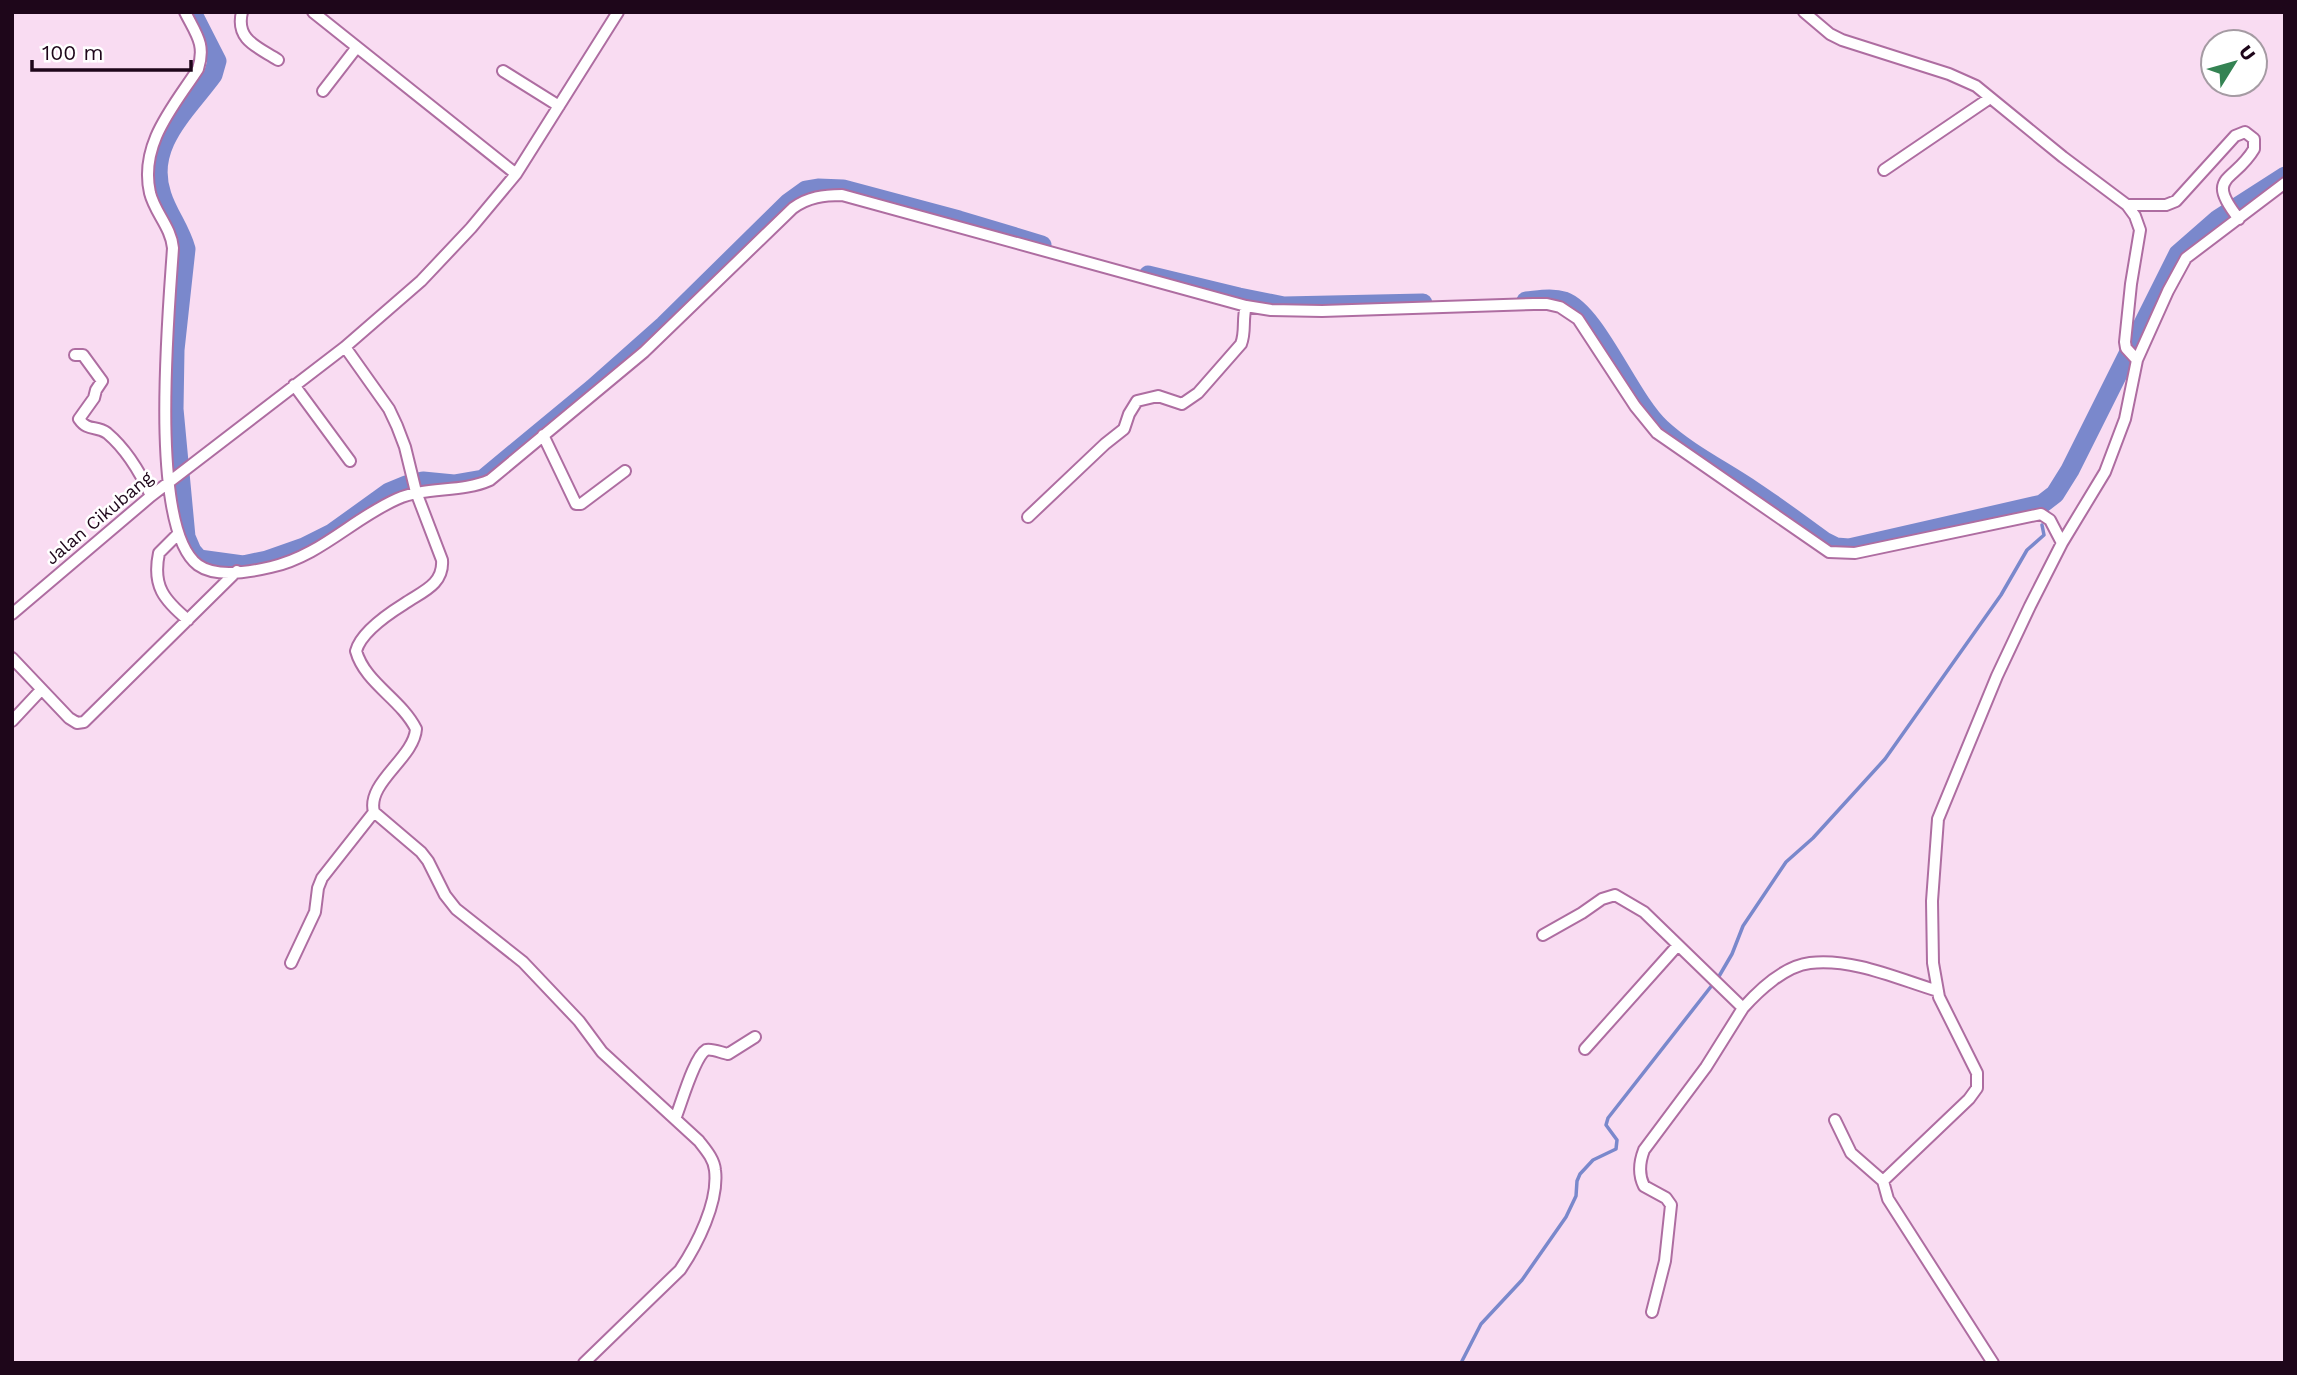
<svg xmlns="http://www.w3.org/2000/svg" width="2297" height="1375" font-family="'Work Sans',sans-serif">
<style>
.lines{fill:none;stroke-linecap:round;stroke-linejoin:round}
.stream{stroke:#7a88cc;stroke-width:3.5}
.river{stroke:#7a88cc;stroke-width:19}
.street-casing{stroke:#ae6da1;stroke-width:14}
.street{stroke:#fff;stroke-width:10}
.labels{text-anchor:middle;stroke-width:5;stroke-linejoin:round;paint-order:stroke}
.street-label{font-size:18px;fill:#1e061a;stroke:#fff}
</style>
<rect width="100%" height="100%" fill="#f9dcf2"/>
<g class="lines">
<path class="stream" d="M1718,978L1732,954L1743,926L1786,862L1813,838L1885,759L2001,595L2027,550L2044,535L2042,525
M1461,1363L1481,1324L1522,1280L1566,1217L1576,1196L1577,1181L1580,1174L1593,1160L1616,1149L1617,1140L1606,1125L1608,1118L1713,984"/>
<path class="river" d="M192,12L217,61L213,75C186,112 145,146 162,195C168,214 181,230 186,249L175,350L174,409L186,537L192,551L199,559L243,565L267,560L304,547L332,533L389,492L406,485L423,481L454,484L483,479L593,388L664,325L788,203L806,190L818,188L843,189L959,220L1042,245
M1148,275L1239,297L1284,306L1423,303
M1526,301C1538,300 1552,297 1564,301C1597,313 1630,400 1661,428C1688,453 1723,470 1754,491C1778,507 1801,524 1824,541L1836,547L1849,548L2042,504L2055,494L2070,470L2178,254L2218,219L2285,176"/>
<defs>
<path id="street" d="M185,12C196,34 206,44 198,69C174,106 139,144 150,193C155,213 171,227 173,248C169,310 148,528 198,565C216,578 250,572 271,567C320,556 352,519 397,499C426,486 461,493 490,480L644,352L793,208C808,197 824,195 842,195L1246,306L1271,310L1322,311L1534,304H1547L1560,307L1578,319L1635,406L1657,433L1829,552L1855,553L2041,514L2050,520L2062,543
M242,12C235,40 258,47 278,60
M313,12L516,174
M1804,12L1830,34L1842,40L1949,74L1976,86L2063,157L2127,205L2135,216L2140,230L2131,284L2125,342L2126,348L2137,360L2125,419L2105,472L2062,543L2030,606L1997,676L1938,819L1932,901L1933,963L1939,997L1977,1073V1088L1969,1099L1883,1181L1888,1199L1993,1363
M503,71L559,106
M323,91L357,47
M1884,170L1990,98
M2127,205H2166L2176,201L2235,136L2245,132L2254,139V149C2234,183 2204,175 2239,219
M345,347L389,409L397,426L405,447L416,492L442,560C444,585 421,592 404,604C388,614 361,632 356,651C365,683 401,699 416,729C414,758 366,783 374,812L421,852L428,861L445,895L456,909L523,962L579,1021L602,1052L699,1141C706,1150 714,1159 715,1170C719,1202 697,1245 680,1270L584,1363
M75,355H83L102,381L96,390L94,398L79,419C88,432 96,425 107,433C126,449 141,474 151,496
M2137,360L2168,291L2186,258L2285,183
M294,385L350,461
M543,435L576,504H581L625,471
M1028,517L1105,444L1124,429L1129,414L1137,401L1158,396L1182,404L1198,393L1241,344C1246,332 1242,319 1246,306
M178,534L159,553C152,586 164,600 188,620
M12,614L151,496L345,347L421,281L471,228L516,174L618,12
M12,658L69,718L77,723L84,722L237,571
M12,721L41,690
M1543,935L1582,913L1602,899L1615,895L1644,912L1743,1008C1759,990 1785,966 1810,963C1853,958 1898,979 1938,991
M291,963L315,912L318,888L322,878L374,812
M1585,1049L1678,945
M675,1119C681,1105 694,1057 706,1050C711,1048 722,1053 728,1054L755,1037
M1835,1120L1851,1153L1883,1181
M1652,1312L1665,1261L1671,1205L1666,1198L1644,1186C1638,1174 1639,1163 1644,1150L1706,1067L1743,1008"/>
</defs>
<use href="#street" class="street-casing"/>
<use href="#street" class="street"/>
</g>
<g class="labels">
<g class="street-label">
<text transform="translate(99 518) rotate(-40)" y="6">Jalan Cikubang</text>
</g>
</g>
<rect width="2297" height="1375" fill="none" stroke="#1e061a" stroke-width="28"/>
<g transform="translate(2234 63) rotate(53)"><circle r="33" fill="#ffffff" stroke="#a59ba3" stroke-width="2"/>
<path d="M0-5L12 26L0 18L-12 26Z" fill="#348353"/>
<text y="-10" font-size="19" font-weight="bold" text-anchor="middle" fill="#1e061a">U</text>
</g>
<path d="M32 60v10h159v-10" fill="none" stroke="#1e061a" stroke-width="3.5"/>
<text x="42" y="60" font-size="21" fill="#1e061a" stroke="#ffffff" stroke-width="5" paint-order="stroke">100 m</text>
</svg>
